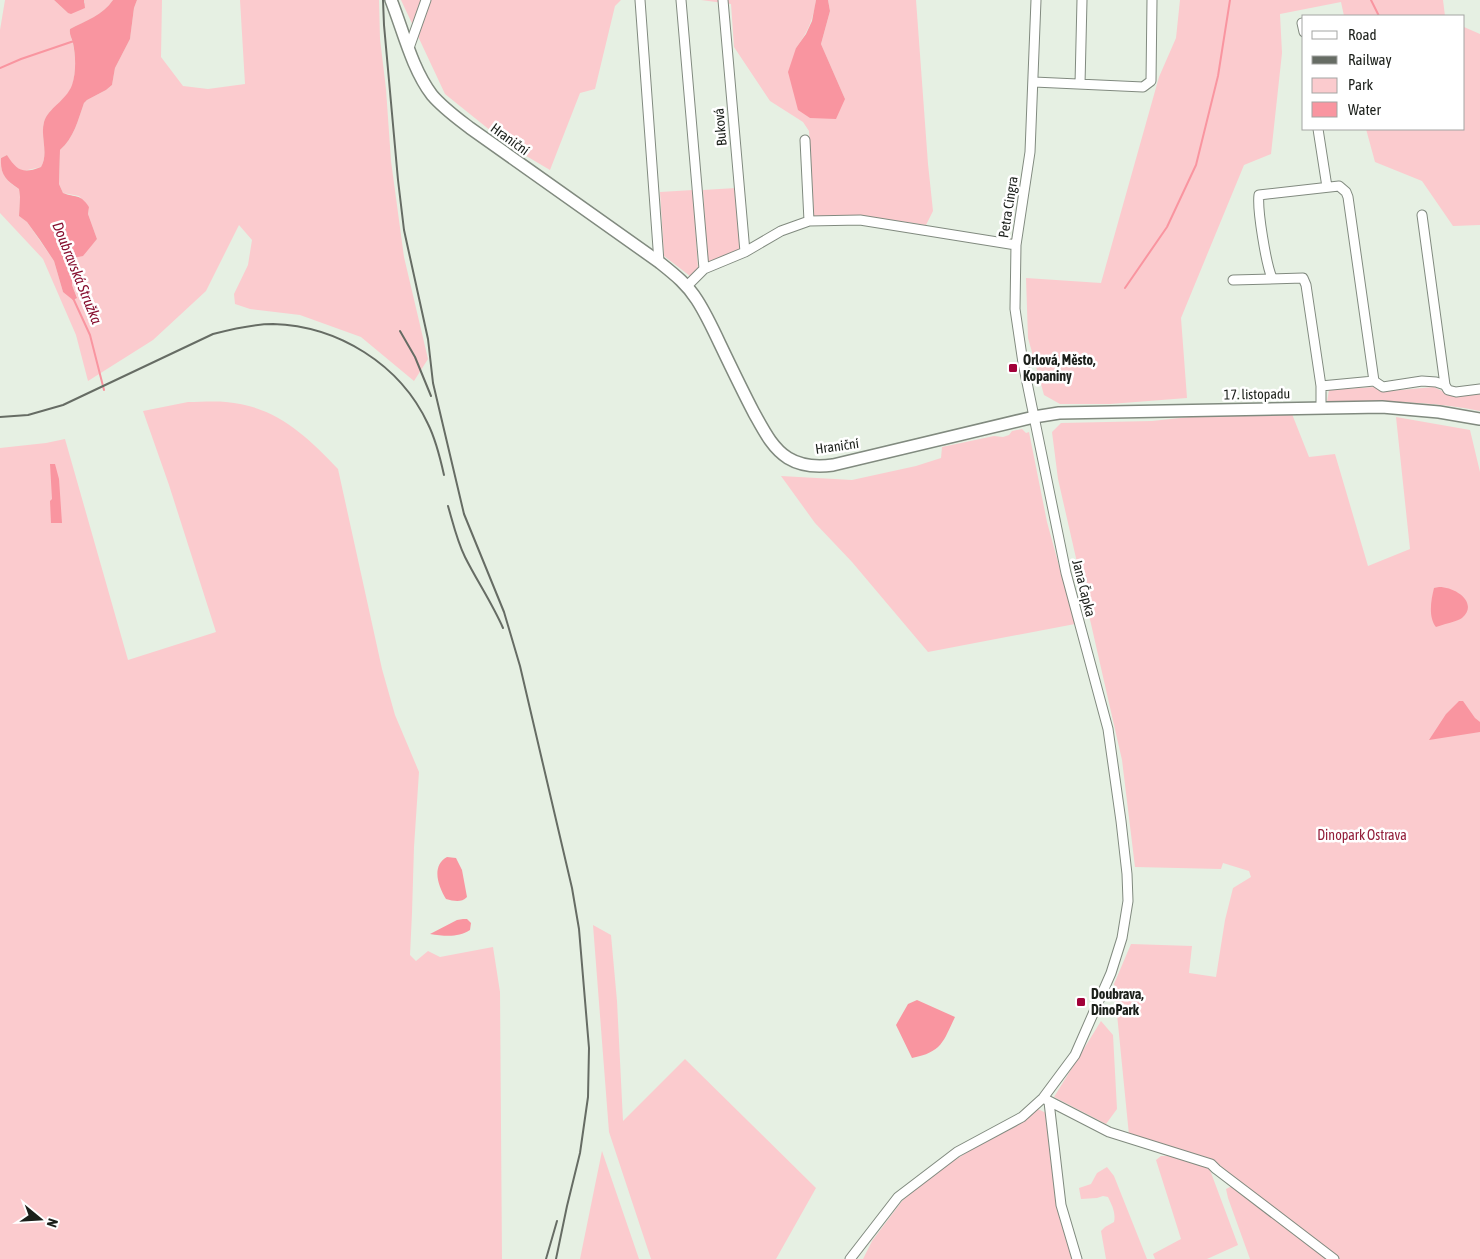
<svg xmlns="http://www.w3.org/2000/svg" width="1480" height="1259" font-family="'Asap Condensed',sans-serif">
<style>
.green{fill:#fbcbce}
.water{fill:#f995a0}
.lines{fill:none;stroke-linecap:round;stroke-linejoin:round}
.stream{stroke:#f995a0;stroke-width:2}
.minor-casing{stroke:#818a7f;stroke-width:11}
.major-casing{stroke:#818a7f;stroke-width:14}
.minor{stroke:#fff;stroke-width:9}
.major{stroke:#fff;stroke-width:11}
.rail{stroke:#666c64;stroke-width:2}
.poi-dot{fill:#a10138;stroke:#fff;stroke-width:2}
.labels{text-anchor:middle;stroke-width:5;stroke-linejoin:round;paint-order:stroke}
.street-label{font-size:14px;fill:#1b1f1a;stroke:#fff}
.poi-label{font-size:14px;font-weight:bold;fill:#1b1f1a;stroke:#fff;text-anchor:start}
.park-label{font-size:14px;fill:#921e39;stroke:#fff}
.water-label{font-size:15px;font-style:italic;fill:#881131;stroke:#fff}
</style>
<rect width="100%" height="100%" fill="#e6f0e3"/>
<path class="green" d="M5,0H54L68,13L85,3L84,0H113C103,15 85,21 70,29C69,35 72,38 73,44C76,57 76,73 72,86C66,101 48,108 44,122C40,137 49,153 41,167L23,171L13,166L7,155L1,158C0,174 6,181 19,189L20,197L19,216L27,222L54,261L63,292L77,297L72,285V278L69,269L68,259C80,258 89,248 97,239L88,214L89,207L79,196L63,193L59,184L60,150C74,138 78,120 84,103L87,100L106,90L112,85L115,68L130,39L134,8L137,0H162L161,57L183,86L208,89L245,84L240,0H379L380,39L386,89L391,161L404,257L428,359L414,381L361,337L300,315L250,309L235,304L234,294L248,265L252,240L239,225L206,291L153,340L88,381L76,335L43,259L0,213V30Z
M401,0H621L615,6L595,89L580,93L550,170L511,147L445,94Z
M701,0H816C813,20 808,32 796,48L845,99L821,44L830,11L828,0H916L928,164L933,211L926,225L859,215L814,217L809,131L803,122L770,101L734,47L731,4Z
M1180,0H1443L1445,16H1344L1341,2L1280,14L1282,53L1271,154L1244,165L1181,318L1187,398L1110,404H1060L1044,395L1028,338L1026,278L1101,283L1159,77L1176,38Z
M1464,27L1480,34V225L1453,226L1422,181L1375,162L1366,129H1464Z
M736,188L741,249L707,263L703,190Z
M693,190L698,269L690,276L664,256L660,192Z
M1374,387L1389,391L1434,387L1454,397L1480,393V411C1430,401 1378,401 1327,402L1329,390Z
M188,402C200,402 214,401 226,402C275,406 306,435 338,469L382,669L395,715L419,772L414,847L412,913L410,955L416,961L428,951L440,957L493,947L500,992L502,1259H0V448L46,443L65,439L128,660L216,632L169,485L143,411Z
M1292,414L1309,457L1335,454L1368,566L1410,549L1396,417L1470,430L1480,472V1259H1337L1212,1159L1129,1135L1114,984L1131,944L1192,946L1189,973L1216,977L1225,920L1233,888L1251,877L1249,871L1223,863L1221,869L1135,867L1122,760L1058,479L1052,432L1061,423L1152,421L1208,415Z
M1022,429L1026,433L1029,432L1047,522L1075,624L928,652L852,562L815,523L781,476L852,480L916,466L941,458L942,447L994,436L1003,437L1009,435L1012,431Z
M593,925L611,935L617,1001L623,1121L685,1059L816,1188L776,1259H651L609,1132Z
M1101,1021L1113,1035L1117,1109L1106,1124L1054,1097Z
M1036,1108L1048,1114L1071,1235L1082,1259H863L872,1241L902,1201L938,1171Z
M602,1151L639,1259H580Z
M1161,1156H1168L1205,1166L1210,1170L1238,1245L1207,1259H1155L1153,1254L1181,1239L1156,1160Z
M1107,1167L1114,1176L1147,1259H1106L1101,1231L1105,1227L1114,1222C1116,1213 1112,1205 1108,1197L1103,1196L1097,1198L1081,1199L1079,1188L1091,1184L1097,1173Z
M1230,1187H1232L1326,1259H1250L1228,1198L1226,1189Z"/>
<path class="water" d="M54,0H84L85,8L71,14L68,13Z
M113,0H137L134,8L130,39L115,68L112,85L106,90L87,100L84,103C78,120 74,138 60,150L59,184L63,193C75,198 80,193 89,207L88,214L97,239L83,256L68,259L69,269L72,278V285L77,298L73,300L63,292L54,261L40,240L27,222L19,216L20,197L19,189C6,180 0,175 1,158L7,155C17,171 23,174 41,167C49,153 40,137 44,122C48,108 66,101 72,85C76,73 76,57 73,43C72,38 69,35 70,29C85,21 103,15 113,0Z
M816,0H828L830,11L821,44L845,99L836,119L810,118L798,110L788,72L796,48L806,34L812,21Z
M50,464H55L59,479L62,523H51L50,501L52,499Z
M1439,587C1456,587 1479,603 1462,618C1458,621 1441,625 1436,627C1428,617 1431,600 1434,588Z
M1459,701H1463L1475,718L1480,722V732L1429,740L1446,714Z
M447,857L456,858L462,870L467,897C461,903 454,901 446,899C438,886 431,866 447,857Z
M463,919H467L471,923L470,930C458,938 444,936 430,934L457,920Z
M917,1000L955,1017C943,1042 942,1052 912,1058L896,1025L908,1004Z"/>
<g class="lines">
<path class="stream" d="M1371,0L1379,16
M0,68L21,59L71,42L75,41
M1125,288L1167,227L1196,165L1218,76L1230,0
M73,298L90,335L104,390"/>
<defs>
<path id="minor" d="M640,0L659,262
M681,0L704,269
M723,0L745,252
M1302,23L1304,32
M409,48L426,0
M1034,82L1143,87L1151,81L1152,0
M1080,84L1082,0
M1318,129L1327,187
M805,140L809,221
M1422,215L1445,385L1448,390L1456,392L1480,389
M1272,278C1266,264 1257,209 1259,195L1339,186L1346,192L1348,197L1374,381
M1233,280L1303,278L1306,285L1321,386V408
M687,286L704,269L745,252L781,231L809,221L860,220L1016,245
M1321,386L1374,381L1383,387L1422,381L1436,382L1445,385
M1043,1098L1109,1132L1211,1164L1216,1169L1334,1259
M1049,1102L1061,1205L1077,1259
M850,1259L898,1197L957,1152L1022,1117L1043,1098L1075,1055L1111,973L1122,938L1128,901L1127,874L1121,821L1108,729L1066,573L1023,363L1015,309L1016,245L1030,152L1036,0"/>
<path id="major" d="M391,0C403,30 412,69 432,95C443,108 457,118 470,128L659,262C674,274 687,284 697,300C706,314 713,329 720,344C731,367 742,390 754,413C763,429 772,448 788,458C801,466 818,467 833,465L1034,417L1059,413L1382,407L1439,412L1480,419"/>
</defs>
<use href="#minor" class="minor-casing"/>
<use href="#major" class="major-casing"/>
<use href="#minor" class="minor"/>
<use href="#major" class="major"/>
<path class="rail" d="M383,0L384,25L398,180L404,230L428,339L433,383L464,514L504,612L520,666L572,888L579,929L589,1048L588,1097L580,1153L567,1206L556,1259
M400,331L415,357L431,396
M0,417L28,415L63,405L213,334C232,329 252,324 273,324C338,326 400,364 428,424C436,440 440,457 444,475
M448,506C453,523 457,541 465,557C477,581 492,603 503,628
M546,1259L557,1221"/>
</g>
<g class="poi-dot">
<rect x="1008" y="363" width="10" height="10" rx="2.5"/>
<rect x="1076" y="997" width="10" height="10" rx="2.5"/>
</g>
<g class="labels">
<g class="street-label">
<text transform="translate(720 127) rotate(-95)" y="5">Buková</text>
<text transform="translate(510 139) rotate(36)" y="5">Hraniční</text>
<text transform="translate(1008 207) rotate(-81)" y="5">Petra Cingra</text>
<text transform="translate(1257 394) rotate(-1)" y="5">17. listopadu</text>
<text transform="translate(837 446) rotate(-8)" y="5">Hraniční</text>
<text transform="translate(1084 588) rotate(76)" y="5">Jana Čapka</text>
</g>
<g class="poi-label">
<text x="1023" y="365">Orlová, Město,<tspan x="1023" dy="16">Kopaniny</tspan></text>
<text x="1091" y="999">Doubrava,<tspan x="1091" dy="16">DinoPark</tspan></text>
</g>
<g class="park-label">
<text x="1362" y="840">Dinopark Ostrava</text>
</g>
<g class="water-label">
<text transform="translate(77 273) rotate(68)" y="5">Doubravská Stružka</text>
</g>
</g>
<rect x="1302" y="15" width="162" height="115" fill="#ffffff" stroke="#a4a5a3"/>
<rect x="1312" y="31" width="25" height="8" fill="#ffffff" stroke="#a4a5a3"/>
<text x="1348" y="40" font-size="15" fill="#1b1f1a">Road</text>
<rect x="1312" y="56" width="25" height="8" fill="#666c64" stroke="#a4a5a3"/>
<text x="1348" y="65" font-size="15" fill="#1b1f1a">Railway</text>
<rect x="1312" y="78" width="25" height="15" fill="#fbcbce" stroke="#a4a5a3"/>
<text x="1348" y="90" font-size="15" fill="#1b1f1a">Park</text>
<rect x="1312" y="102" width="25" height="15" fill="#f995a0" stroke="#a4a5a3"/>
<text x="1348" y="115" font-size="15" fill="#1b1f1a">Water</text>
<g transform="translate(40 1219) rotate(108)" stroke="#ffffff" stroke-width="4" paint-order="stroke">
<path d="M0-4L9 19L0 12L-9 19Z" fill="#1b1f1a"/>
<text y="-8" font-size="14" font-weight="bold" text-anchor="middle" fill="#1b1f1a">N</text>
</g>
</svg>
